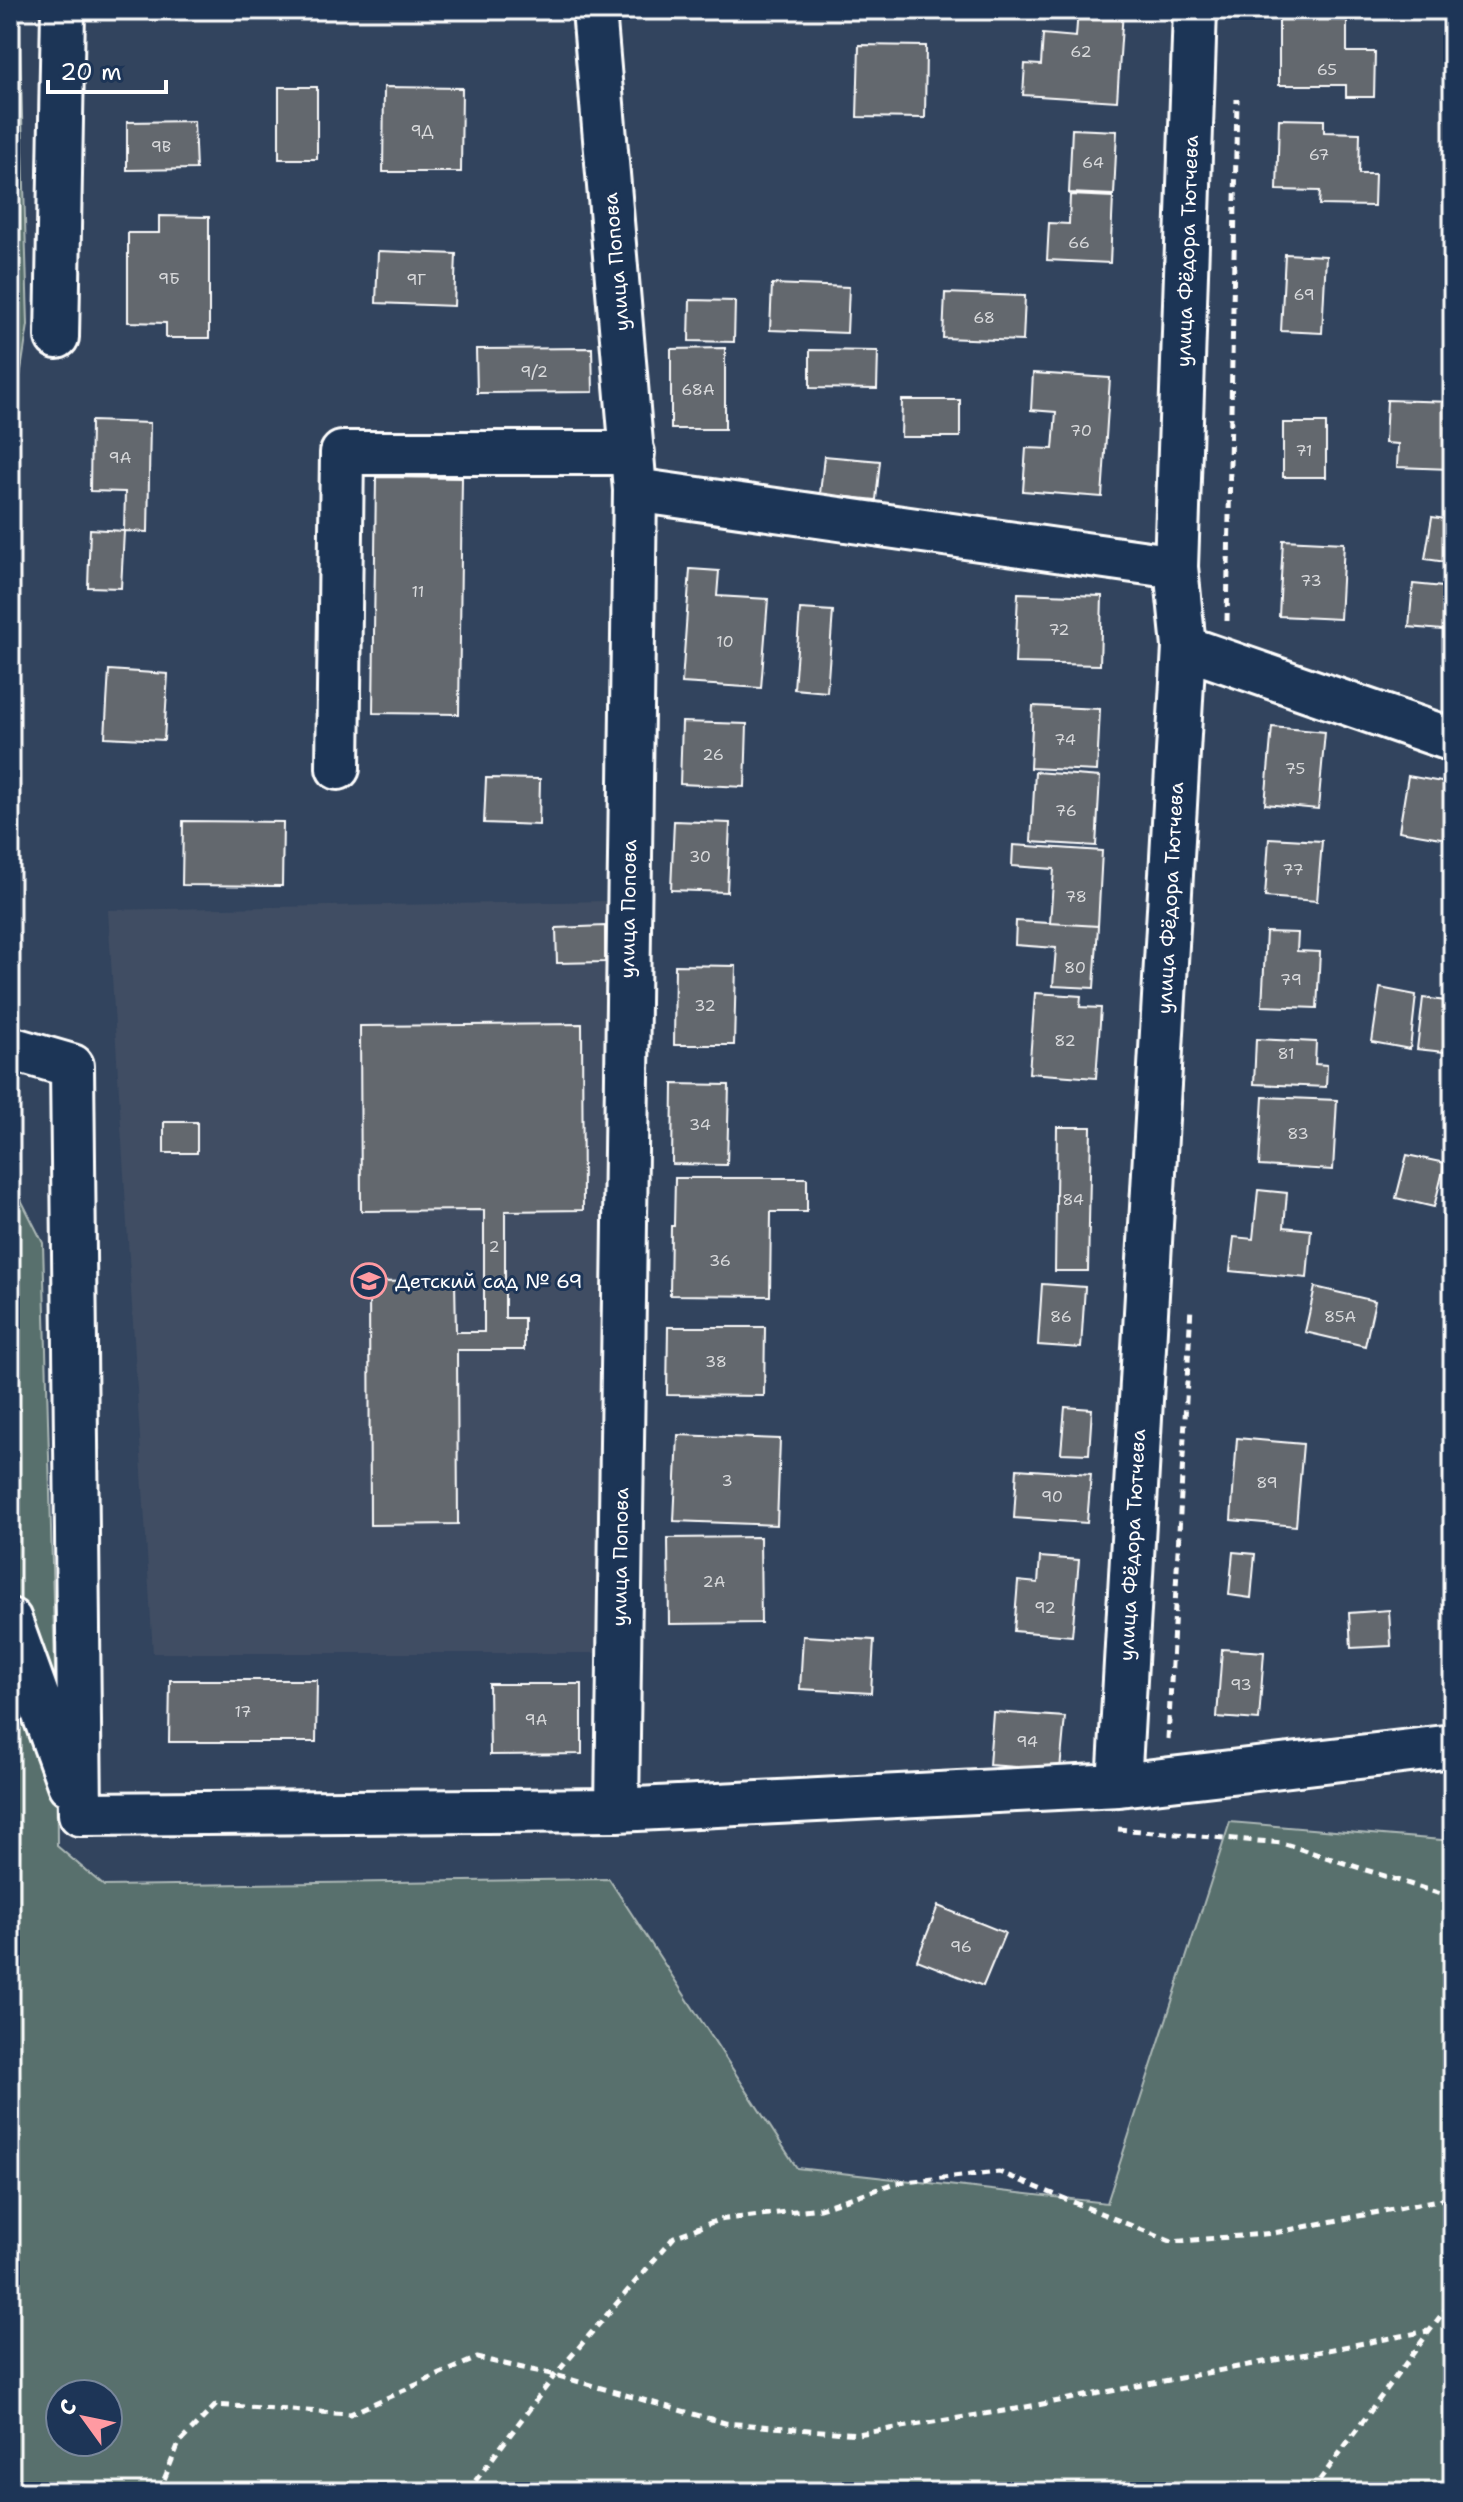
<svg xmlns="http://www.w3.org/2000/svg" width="1463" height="2502" font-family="'Shantell Sans',sans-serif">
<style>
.built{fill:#414e63}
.green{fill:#58706d;stroke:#acb8b6;stroke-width:2;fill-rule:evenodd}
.building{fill:#63676e;stroke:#fff;stroke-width:2}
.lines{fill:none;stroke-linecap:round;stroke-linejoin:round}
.minor-casing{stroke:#fff;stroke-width:48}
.path{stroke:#fff;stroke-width:5;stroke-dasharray:8 6;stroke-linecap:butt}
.minor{stroke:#1d3557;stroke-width:42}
.labels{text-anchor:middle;stroke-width:6;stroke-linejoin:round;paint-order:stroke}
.number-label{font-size:16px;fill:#d8d9db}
.street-label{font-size:20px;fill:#fff;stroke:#1d3557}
.poi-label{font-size:20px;fill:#fff;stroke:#1d3557;text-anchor:start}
</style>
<rect width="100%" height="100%" fill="#32445e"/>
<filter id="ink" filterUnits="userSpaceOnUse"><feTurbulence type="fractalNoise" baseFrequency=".0125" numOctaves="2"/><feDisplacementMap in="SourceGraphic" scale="16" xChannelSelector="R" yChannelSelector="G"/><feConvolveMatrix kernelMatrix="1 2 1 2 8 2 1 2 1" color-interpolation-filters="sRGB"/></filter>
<g filter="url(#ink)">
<path class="built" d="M611,901L604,1653H153L108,910Z"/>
<path class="green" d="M10,10H19L28,325L10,441Z
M10,1178L43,1243L56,1706L57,1846L104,1886L609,1879L797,2168L1107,2203L1230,1822L1453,1841V2492H10ZM60,2394H108V2442H60Z"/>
<path class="building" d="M1078,10H1123L1117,101L1023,95L1025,64L1041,65L1043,34L1076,37Z
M1279,10H1398L1347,11V52H1375L1374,97H1346V85H1279Z
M859,45L926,46L925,118L857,117Z
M279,87H317V159H279Z
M384,87L462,88L461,172H383Z
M1279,119L1324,120V132L1360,133L1359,174H1375L1374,206L1319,205L1320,191L1277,190Z
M194,121L196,169L127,170V122Z
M1072,129L1117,131L1114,195L1069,193Z
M1070,195L1113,197L1110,263L1047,260L1049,223L1069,224Z
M159,216L209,217V338H166V323L128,322V233H159Z
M378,251L456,254L454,306L376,303Z
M1285,254L1326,256L1322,333L1281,331Z
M772,284L849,287L847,333L770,330Z
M945,293L1025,296L1023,341L943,338Z
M690,300L735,301L734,342L689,341Z
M592,348L593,392L477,393L476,349Z
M725,348V429H671V349Z
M810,350L878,351L877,389L810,388Z
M1033,373L1110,378L1102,497L1023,491L1026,448L1053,449L1056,412L1031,410Z
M902,400H960V437H901Z
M1387,400L1453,402L1450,469L1397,467L1398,444L1385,443Z
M91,421L150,423L148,532L124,531L125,492L90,491Z
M1283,423H1326V477H1283Z
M824,456L880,461L876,500L820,494Z
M376,477L462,478L459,714L373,713Z
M1432,517L1453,520V563L1425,559Z
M90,529L124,531L121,588L88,587Z
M1283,540L1344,543L1340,619L1279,616Z
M690,569L719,571L717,596L768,599L761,688L682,683Z
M1413,584L1453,588V631L1409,627Z
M1018,593L1102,596L1100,665L1015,663Z
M800,609L833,611L827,692L794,689Z
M109,670L168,674L164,740L105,737Z
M1033,706L1100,709L1097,771L1030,768Z
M682,722L747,724L745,787L680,784Z
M1272,727L1325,732L1318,809L1265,804Z
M1035,772L1100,777L1096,846L1031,842Z
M1408,776L1453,784V840L1399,831Z
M486,778L540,779L539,825L484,823Z
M183,821L283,822L282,886L182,885Z
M674,821L730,823L727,892L671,890Z
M1269,838L1322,841L1317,901L1265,897Z
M1013,845L1102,851L1098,926L1050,923L1054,869L1012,866Z
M1016,921L1098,926L1094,988L1053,986L1056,948L1015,945Z
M605,926V962L557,963L556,928Z
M1266,932L1298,933L1297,951L1320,952L1317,1008L1262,1006Z
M675,965L736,966L734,1045H674Z
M1380,988L1416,995L1410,1049L1372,1042Z
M1035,993L1081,996L1080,1007L1101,1008L1096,1078L1029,1073Z
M1423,998L1453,1002V1053L1417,1049Z
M582,1024L583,1210L505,1211V1318H524V1350H457L458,1524L370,1525L369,1282L455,1281L456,1332H484V1210L361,1211L360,1026Z
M1256,1039L1316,1042L1315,1064L1327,1065L1326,1087L1254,1084Z
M673,1084L729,1085L727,1165L672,1164Z
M1263,1097L1337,1100L1333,1170L1259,1166Z
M164,1122H197V1153H164Z
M1057,1127H1091L1088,1271H1055Z
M1407,1155L1445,1163L1434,1207L1396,1198Z
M675,1178H807V1212H771L770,1296L670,1295L671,1226H674Z
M1258,1190L1287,1193L1284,1227L1311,1230L1307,1278L1230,1271L1234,1237L1253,1239Z
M1042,1284L1085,1287L1081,1348L1038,1345Z
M1315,1287L1375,1301L1365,1346L1305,1332Z
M668,1327H765L764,1396L667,1395Z
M1065,1407L1092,1409L1089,1454L1061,1453Z
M678,1435L780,1439L777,1525L674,1521Z
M1237,1438L1303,1444L1296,1526L1231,1520Z
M1017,1469L1091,1474L1087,1523L1014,1518Z
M760,1537L761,1623L669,1624L668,1538Z
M1233,1552L1255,1554L1251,1598L1229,1595Z
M1040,1557L1079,1560L1072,1636L1014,1631L1018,1581L1038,1583Z
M1389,1610L1391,1646L1351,1648L1349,1613Z
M803,1636L874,1640L871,1693L800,1689Z
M1222,1649L1264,1652L1259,1720L1217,1717Z
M170,1680H317L316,1742H169Z
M489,1684H582V1754L490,1755Z
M993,1712L1065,1717L1060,1770L989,1765Z
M938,1906L1005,1933L983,1986L917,1960Z"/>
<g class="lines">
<defs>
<path id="minor" d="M594,10L635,490L617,1810
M57,337L63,10
M635,490L1176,567
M1184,647L1453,740
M338,768L342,453H633
M10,1048L72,1066L80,1814L617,1810L1119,1785L1453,1746
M10,1620L69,1784
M1119,1785L1184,647L1176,567L1195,10"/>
</defs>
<use href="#minor" class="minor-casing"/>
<path class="path" d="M1227,621L1237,99
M1168,1739L1191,1306
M1118,1829L1282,1843L1453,1898
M159,2492L179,2443L216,2405L350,2414L477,2358L555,2375L725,2423L858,2434L1016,2409L1428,2331
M467,2492L555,2375L674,2237L718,2220L820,2208L896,2183L999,2172L1172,2242L1274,2233L1453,2197
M1311,2492L1453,2299"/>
<use href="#minor" class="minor"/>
</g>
</g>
<defs>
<symbol id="school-ring" viewBox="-11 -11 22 22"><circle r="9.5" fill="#1d3557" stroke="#ff9aa2" stroke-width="1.5"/><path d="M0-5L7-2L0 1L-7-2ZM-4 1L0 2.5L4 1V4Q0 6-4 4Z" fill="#ff9aa2"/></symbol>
</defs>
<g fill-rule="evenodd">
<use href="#school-ring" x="349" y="1261" width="40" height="40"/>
</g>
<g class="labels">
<g class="number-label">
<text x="1081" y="57">62</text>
<text x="1327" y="75">65</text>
<text x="422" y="136">9Д</text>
<text x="161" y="152">9В</text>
<text x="1319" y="160">67</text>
<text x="1093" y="168">64</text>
<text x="1079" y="248">66</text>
<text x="169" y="284">9Б</text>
<text x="416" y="285">9Г</text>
<text x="1304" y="300">69</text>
<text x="984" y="323">68</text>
<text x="534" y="377">9/2</text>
<text x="698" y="395">68А</text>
<text x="1081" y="436">70</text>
<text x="1304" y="456">71</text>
<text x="120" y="463">9А</text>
<text x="1311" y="586">73</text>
<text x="418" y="597">11</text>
<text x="1059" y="635">72</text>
<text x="725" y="647">10</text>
<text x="1065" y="745">74</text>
<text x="713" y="760">26</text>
<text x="1295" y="774">75</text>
<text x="1066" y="816">76</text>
<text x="700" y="862">30</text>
<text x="1293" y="875">77</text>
<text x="1076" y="902">78</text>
<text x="1075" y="973">80</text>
<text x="1291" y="985">79</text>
<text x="705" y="1011">32</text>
<text x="1065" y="1046">82</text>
<text x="1286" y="1059">81</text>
<text x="700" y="1130">34</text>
<text x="1298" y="1139">83</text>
<text x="1073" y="1205">84</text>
<text x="494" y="1252">2</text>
<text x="720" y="1266">36</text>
<text x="1061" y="1322">86</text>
<text x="1340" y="1322">85А</text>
<text x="716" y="1367">38</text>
<text x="727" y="1486">3</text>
<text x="1267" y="1488">89</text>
<text x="1052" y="1502">90</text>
<text x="714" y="1587">2А</text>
<text x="1045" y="1613">92</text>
<text x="1241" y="1690">93</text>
<text x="243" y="1717">17</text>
<text x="536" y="1725">9А</text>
<text x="1027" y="1747">94</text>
<text x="961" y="1952">96</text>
</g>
<g class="street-label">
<text transform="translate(1187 251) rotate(-88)" y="7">улица Фёдора Тютчева</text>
<text transform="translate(616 262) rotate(-95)" y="7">улица Попова</text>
<text transform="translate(1170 898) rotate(-87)" y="7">улица Фёдора Тютчева</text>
<text transform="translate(628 909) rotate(-89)" y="7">улица Попова</text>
<text transform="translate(1132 1545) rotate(-87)" y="7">улица Фёдора Тютчева</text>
<text transform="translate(620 1557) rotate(-89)" y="7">улица Попова</text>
</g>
<g class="poi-label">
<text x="395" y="1288">Детский сад № 69</text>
</g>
</g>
<rect width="1463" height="2502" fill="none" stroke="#1d3557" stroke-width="40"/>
<rect x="20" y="20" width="1423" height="2462" fill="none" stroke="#fff" stroke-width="3" filter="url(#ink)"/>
<g transform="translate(84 2418) rotate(303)"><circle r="38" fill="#1d3557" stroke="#77869a" stroke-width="2"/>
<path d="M0-6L14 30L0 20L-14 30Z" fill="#ff9aa2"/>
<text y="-12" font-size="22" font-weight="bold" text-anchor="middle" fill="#ffffff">С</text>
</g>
<path d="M48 80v12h118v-12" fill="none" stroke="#ffffff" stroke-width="4"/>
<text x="60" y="80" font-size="24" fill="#ffffff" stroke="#1d3557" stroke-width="6" paint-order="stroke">20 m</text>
</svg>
